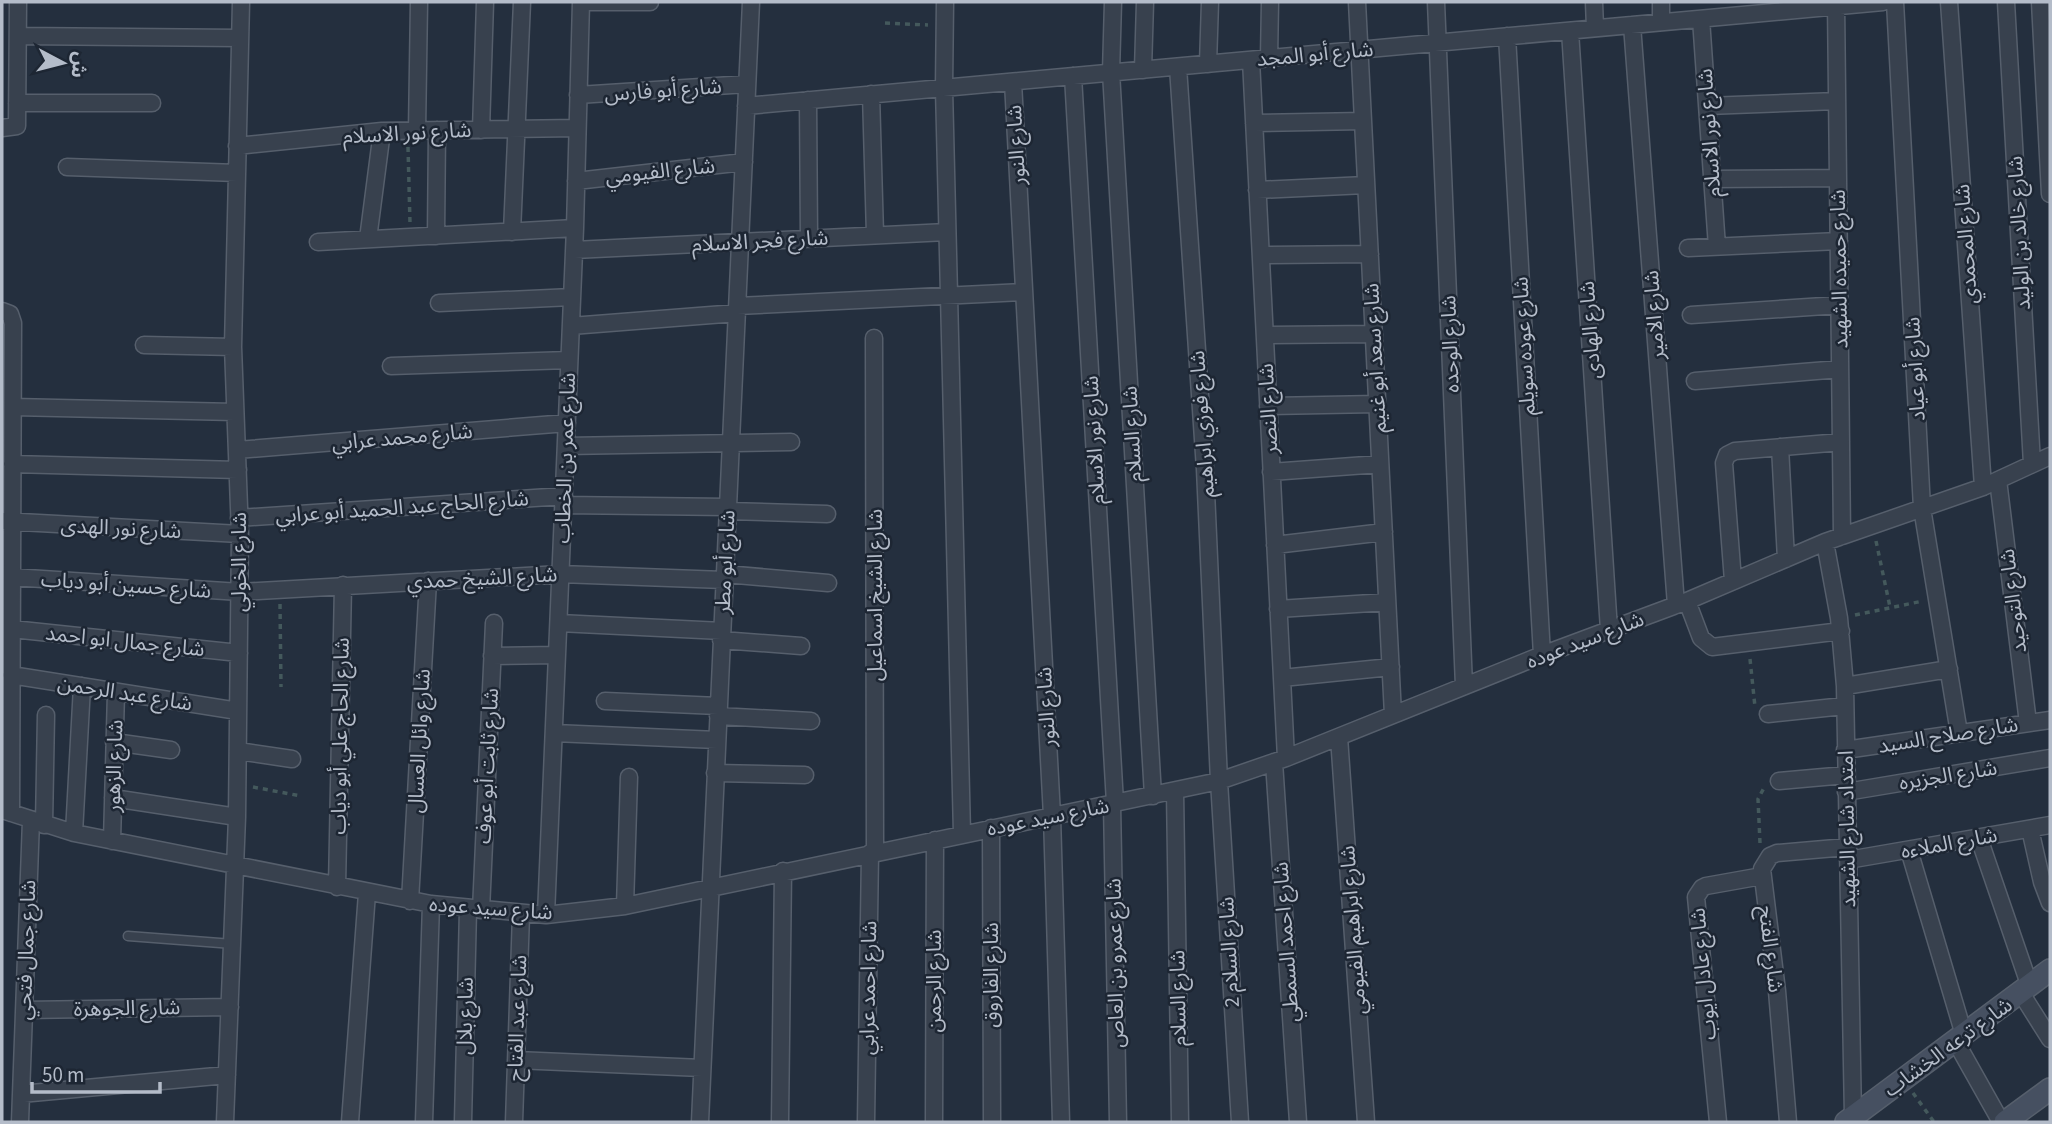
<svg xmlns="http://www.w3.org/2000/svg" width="2052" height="1124" font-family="'Source Sans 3','Noto Sans Arabic',sans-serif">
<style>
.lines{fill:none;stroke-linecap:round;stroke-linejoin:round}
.lane-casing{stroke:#565f6c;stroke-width:11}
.street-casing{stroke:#565f6c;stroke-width:19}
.secondary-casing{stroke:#565f6c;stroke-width:24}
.path{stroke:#44595c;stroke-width:3.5;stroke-dasharray:5 5;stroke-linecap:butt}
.lane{stroke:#38414e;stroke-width:8}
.street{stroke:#38414e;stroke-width:16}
.secondary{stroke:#465061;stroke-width:21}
.labels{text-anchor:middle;stroke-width:5;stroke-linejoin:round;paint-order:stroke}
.street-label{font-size:21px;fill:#b4bcc9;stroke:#1d2633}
</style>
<rect width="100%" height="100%" fill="#242f3e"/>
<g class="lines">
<defs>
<path id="lane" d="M128,936L233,944"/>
<path id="street" d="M581,2H650
M945,2L944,88L962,834
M1113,2L1111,72L1153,796
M1357,2L1393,715
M1436,2L1464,686
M1594,2L1595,28
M1836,2L1842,536
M1895,2L1922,508L1959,733
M1949,2L1983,487
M2006,2L2032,464
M2040,2L2050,194
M1701,19L1717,247
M1661,22V2
M1632,25L1676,605
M1570,31L1609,630
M18,36L240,38
M1507,36L1542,655
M1269,58L1270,2
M1251,60L1286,758
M1208,64L1210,2
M1178,67L1205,469L1219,781L1240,1122
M1143,70L1145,2
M1073,76L1115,803
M1013,82L1052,816L1061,1122
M871,94L875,235
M578,95L747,84
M808,100L809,238
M17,103H152
M746,106L1883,2
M1707,106L1837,101
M1254,123L1363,121
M2,128L17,126L18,2
M481,130L485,2
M417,131L419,2
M237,146L382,131L577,128
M67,167L237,173
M1712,179L1838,178
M576,181L744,162
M1257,190L1366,185
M512,232L522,2
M436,236L437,130
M368,239L382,131
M318,242L575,228
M1688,248L1839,241
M574,250L947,232
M1261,255L1370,254
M439,303L572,297
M737,306L1024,292
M2,311L10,314L13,323L11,813
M1691,315L1839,305
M571,326L737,313
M1265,335L1374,334
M874,338L875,852
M144,345L233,347
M391,366L569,360
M1695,381L1840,369
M1268,406L1377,404
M13,407L235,412
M566,446L791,442
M1780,447L1786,559
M237,450L567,423
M12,464L238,470
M1271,472L1380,464
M1998,480L2028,723
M563,505L728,507
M728,511L827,514
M239,518L564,496
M2,521L240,534
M1825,542L1839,618L1845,686L1853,1117
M1275,545L1384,532
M725,574L828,583
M12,577L240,592L560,574L724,580
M1733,581L1724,463L1727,455L1735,451L1841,442
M1687,601L1701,638L1712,647L1841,631
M1278,609L1387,602
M559,623L722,631
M12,629L239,653
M721,640L801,646
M492,656L557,655
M11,675L238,711
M1282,678L1391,667
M1845,686L1949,669
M605,701L718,706
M1768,714L1844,706
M718,716L811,721
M554,733L717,740
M1339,737L1366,1122
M114,742L171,750
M1845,750L2050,720
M238,751L292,759
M1274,762L1298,1122
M715,773L805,775
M1779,781L1846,775
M1175,791L1180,1122
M1846,792L2050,758
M113,798L237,817
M1112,804L1118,1122
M2,810L74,833L431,904L546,915L625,906L1219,781L1286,758L1542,655L1687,601L1825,542L1983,487L2050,456
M44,825L46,715
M991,828L992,1122
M2030,829L2042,882L2050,903
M74,833L82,686
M1979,838L2030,987
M112,841L116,692
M1909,850L1964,1035
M1848,860L2050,825
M337,887L343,585
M410,901L428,581
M625,906L629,777
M481,910L494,623
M546,915L575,228L581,2
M2021,993L2050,1039
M24,1010L230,1007
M1956,1042L2001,1122
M516,1060L702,1068
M21,1094L227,1075
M20,1122L31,820
M225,1122L237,817L240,534L233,347L241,2
M350,1122L367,893
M424,1122L431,904
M463,1122L468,909
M514,1122L521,914
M700,1122L751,2
M780,1122L783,871
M866,1122L870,853
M934,1122L935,840
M1718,1122L1696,897L1702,888L1706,886L1762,876
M1788,1122L1777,991L1762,869L1770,856L1777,853L1847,847"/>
<path id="secondary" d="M1846,1122L2050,970
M2005,1122L2050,1089"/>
</defs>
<use href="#lane" class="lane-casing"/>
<use href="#street" class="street-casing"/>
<use href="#secondary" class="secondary-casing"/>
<path class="path" d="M885,23L928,25
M408,147L410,223
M1876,541L1890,607
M280,604L281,687
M1855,615L1923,601
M1750,659L1755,707
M253,787L301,796
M1760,843L1758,799L1765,786
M1913,1093L1934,1122"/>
<use href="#lane" class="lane"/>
<use href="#street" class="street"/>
<use href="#secondary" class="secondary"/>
</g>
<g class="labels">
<g class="street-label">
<text transform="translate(1315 54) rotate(-5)" y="7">شارع أبو المجد</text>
<text transform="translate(663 90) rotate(-4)" y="7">شارع أبو فارس</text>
<text transform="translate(407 133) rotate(-3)" y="7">شارع نور الاسلام</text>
<text transform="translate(1709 133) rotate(-94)" y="7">شارع نور الاسلام</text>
<text transform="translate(1016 145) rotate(-93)" y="7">شارع النور</text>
<text transform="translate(660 171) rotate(-6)" y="7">شارع الفيومي</text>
<text transform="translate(2019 233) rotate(-93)" y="7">شارع خالد بن الوليد</text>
<text transform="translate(760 241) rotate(-3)" y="7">شارع فجر الاسلام</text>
<text transform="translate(1966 244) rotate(-94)" y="7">شارع المحمدي</text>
<text transform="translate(1839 269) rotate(-91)" y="7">شارع حميده الشهيد</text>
<text transform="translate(1654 315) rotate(-94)" y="7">شارع الامير</text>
<text transform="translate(1590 330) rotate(-94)" y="7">شارع الهادى</text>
<text transform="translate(1450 344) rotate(-92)" y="7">شارع الوحده</text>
<text transform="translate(1524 346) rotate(-93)" y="7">شارع عوده سويلم</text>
<text transform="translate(1375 358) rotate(-93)" y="7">شارع سعد أبو غنيم</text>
<text transform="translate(1915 369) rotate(-93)" y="7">شارع أبو عياد</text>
<text transform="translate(1268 409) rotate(-93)" y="7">شارع النصر</text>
<text transform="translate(1202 424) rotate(-94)" y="7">شارع فوزي ابراهيم</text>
<text transform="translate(1132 434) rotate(-93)" y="7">شارع السلام</text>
<text transform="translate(402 437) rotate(-5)" y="7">شارع محمد عرابي</text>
<text transform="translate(1094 440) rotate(-93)" y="7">شارع نور الاسلام</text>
<text transform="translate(565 458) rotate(-88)" y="7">شارع عمر بن الخطاب</text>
<text transform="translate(402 507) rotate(-4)" y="7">شارع الحاج عبد الحميد أبو عرابي</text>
<text transform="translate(121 528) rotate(3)" y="7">شارع نور الهدى</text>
<text transform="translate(239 562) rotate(-90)" y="7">شارع الخولي</text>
<text transform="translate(725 562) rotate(-87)" y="7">شارع أبو مطر</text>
<text transform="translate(482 578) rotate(-3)" y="7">شارع الشيخ حمدي</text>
<text transform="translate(126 585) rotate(4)" y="7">شارع حسين أبو دياب</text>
<text transform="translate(875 595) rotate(-90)" y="7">شارع الشيخ اسماعيل</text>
<text transform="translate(2013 601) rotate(-97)" y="7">شارع التوحيد</text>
<text transform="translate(1585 640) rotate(-21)" y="7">شارع سيد عوده</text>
<text transform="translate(125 641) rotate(6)" y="7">شارع جمال ابو احمد</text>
<text transform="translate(125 693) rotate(9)" y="7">شارع عبد الرحمن</text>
<text transform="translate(1046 707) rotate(-93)" y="7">شارع النور</text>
<text transform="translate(1948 735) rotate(-9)" y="7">شارع صلاح السيد</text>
<text transform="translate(340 736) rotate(-89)" y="7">شارع الحاج علي أبو دياب</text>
<text transform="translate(419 741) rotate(-87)" y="7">شارع وائل العسال</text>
<text transform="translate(114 766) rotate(-88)" y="7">شارع الزهور</text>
<text transform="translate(487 766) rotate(-87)" y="7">شارع ثابت أبو عوف</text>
<text transform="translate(1948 775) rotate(-9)" y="7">شارع الجزيره</text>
<text transform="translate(1048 817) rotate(-11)" y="7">شارع سيد عوده</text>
<text transform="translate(1847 829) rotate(-91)" y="7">امتداد شارع الشهيد</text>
<text transform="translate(1949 843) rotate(-10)" y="7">شارع الملاءه</text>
<text transform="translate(491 908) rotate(4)" y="7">شارع سيد عوده</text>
<text transform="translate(1353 930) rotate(-94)" y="7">شارع ابراهيم الفيومي</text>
<text transform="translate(1286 942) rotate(-94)" y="7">شارع احمد السمطي</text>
<text transform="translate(1771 949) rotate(83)" y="7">شارع الفتح</text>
<text transform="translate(26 950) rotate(-88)" y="7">شارع جمال فتحي</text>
<text transform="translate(1229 952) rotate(-93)" y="7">شارع السلام 2</text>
<text transform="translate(1115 963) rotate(-91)" y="7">شارع عمرو بن العاص</text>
<text transform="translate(1703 974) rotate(-95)" y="7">شارع عادل ايوب</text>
<text transform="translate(991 975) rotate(-90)" y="7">شارع الفاروق</text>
<text transform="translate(934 981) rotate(-90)" y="7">شارع الرحمن</text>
<text transform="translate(868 988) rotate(-89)" y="7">شارع احمد عرابي</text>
<text transform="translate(1178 998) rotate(-91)" y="7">شارع السلام</text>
<text transform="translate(127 1008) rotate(-1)" y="7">شارع الجوهرة</text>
<text transform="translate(465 1016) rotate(-89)" y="7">شارع بلال</text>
<text transform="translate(517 1018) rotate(-88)" y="7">شارع عبد الفتاح</text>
<text transform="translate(1948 1047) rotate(-36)" y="7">شارع ترعه الخشاب</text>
</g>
</g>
<rect width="2052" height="1124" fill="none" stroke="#b4bcc9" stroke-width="7"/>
<g transform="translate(63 63) rotate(97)" stroke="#1d2633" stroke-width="5" paint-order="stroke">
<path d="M0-5L12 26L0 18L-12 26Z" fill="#b4bcc9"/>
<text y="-10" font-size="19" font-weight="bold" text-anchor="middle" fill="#b4bcc9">ش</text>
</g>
<path d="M32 1082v10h128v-10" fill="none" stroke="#b4bcc9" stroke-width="3.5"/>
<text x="42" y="1082" font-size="21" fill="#b4bcc9" stroke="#1d2633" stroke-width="5" paint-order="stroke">50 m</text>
</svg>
